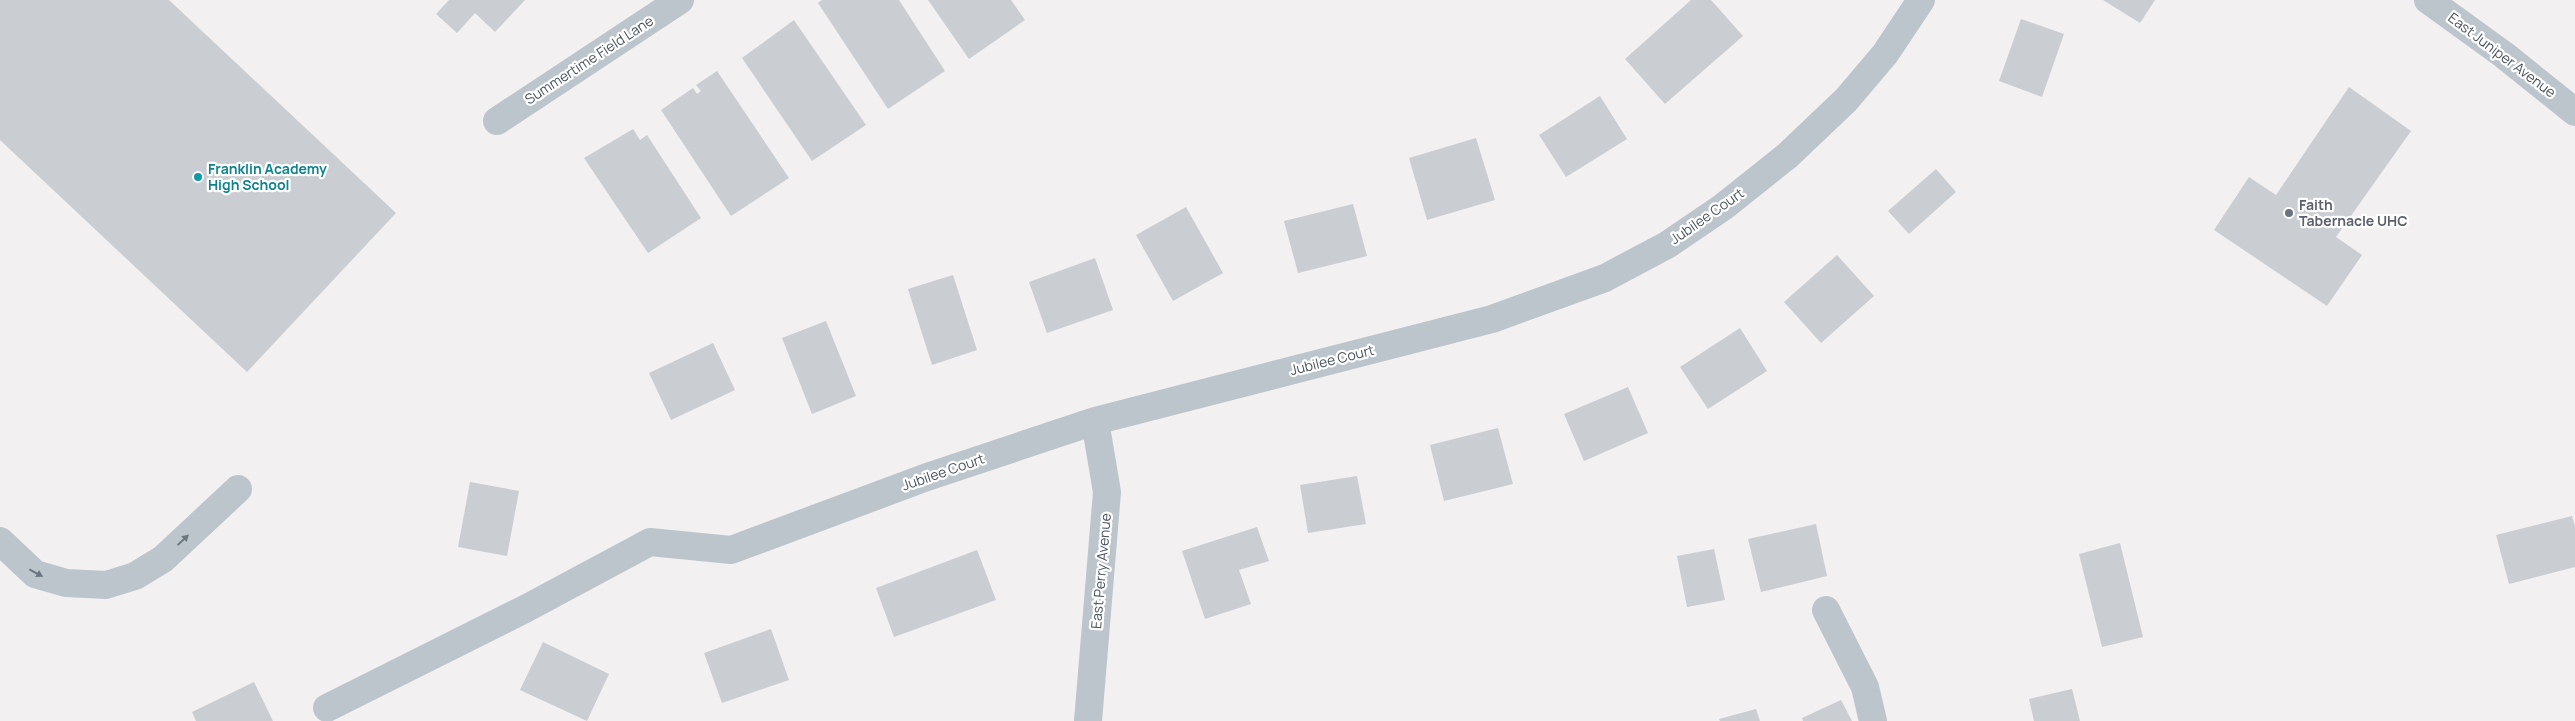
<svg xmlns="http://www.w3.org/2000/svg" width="2575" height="721" font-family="Manrope,sans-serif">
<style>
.building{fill:#cacdd2}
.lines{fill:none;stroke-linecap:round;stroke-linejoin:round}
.minor{stroke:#bcc5cc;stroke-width:28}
.oneway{fill:#6b767e}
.culture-dot{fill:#0f9aa8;stroke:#fff;stroke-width:2}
.worship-dot{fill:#6b7280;stroke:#fff;stroke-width:2}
.labels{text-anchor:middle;stroke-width:4.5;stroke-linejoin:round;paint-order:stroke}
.street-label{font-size:14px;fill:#48545d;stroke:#fff}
.culture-label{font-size:14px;font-weight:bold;fill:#0d838f;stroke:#fff;text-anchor:start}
.worship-label{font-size:14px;font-weight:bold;fill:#5b616d;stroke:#fff;text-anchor:start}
</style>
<rect width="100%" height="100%" fill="#f2f0f0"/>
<path class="building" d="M0,0H169L396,213L247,372L0,140Z
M449,0H525L495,32L475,13L457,33L436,14Z
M822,0H899L945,71L888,109L818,3Z
M928,0H1011L1025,20L969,59Z
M1691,0H1711L1743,36L1665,104L1625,59Z
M2103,0H2155L2140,23Z
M2021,19L2064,34L2042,97L1999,81Z
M794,20L866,125L812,161L742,58Z
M717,71L789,178L731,216L661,110L693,88L697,94L701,91L696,85Z
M2349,87L2411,131L2336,237L2362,255L2327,306L2214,230L2249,177L2276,195Z
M1600,96L1627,139L1566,177L1539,135Z
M633,129L640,140L647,135L701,218L648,253L584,158Z
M1476,138L1495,200L1427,220L1409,158Z
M1936,169L1956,192L1909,234L1888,211Z
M1353,204L1367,256L1298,273L1284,221Z
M1186,207L1223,273L1173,301L1136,235Z
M1837,255L1874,296L1821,343L1784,302Z
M1095,258L1113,310L1047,333L1029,282Z
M953,275L977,350L932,365L908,289Z
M826,321L856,396L812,414L782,338Z
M1740,328L1767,371L1708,409L1680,367Z
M713,343L735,390L671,420L649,373Z
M1628,387L1648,433L1584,461L1564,414Z
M1498,428L1513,484L1444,501L1430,445Z
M1357,476L1366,524L1308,533L1300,485Z
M470,482L519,491L507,556L458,547Z
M2572,516L2575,526V567L2509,584L2496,535Z
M1816,524L1827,576L1761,592L1748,539Z
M1257,527L1269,561L1239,570L1251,604L1205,619L1182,551Z
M2120,543L2143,637L2102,647L2079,554Z
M1714,549L1725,600L1687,607L1677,556Z
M977,550L996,600L894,637L876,588Z
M771,629L789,680L722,703L704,653Z
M543,642L609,674L587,721L520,690Z
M254,682L273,721H196L192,712Z
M2072,689L2080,721H2034L2029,699Z
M1841,700L1852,721H1803L1802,718Z
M1756,709L1760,721H1720L1719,719Z"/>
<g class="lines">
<path class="minor" d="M2428,0L2504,55L2575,112
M497,121L680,0
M0,541L35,574L66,583L106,585L135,576L163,559L238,489
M1826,610L1865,687L1873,721
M327,708L525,609L650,542L731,550L927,477L1095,421L1492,319L1605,278L1667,245L1723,207L1787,156L1846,100L1885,54L1921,0
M1088,721L1107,492L1095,421"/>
</g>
<defs><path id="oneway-solid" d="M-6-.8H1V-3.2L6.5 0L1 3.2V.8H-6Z" transform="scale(1.25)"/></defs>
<g class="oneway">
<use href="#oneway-solid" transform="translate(183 540) rotate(-43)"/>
<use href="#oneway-solid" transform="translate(36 573) rotate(28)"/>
</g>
<circle class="culture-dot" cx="198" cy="177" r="5"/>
<circle class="worship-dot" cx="2289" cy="213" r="5"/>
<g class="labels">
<g class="street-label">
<text transform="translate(2502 55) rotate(37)" y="5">East Juniper Avenue</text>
<text transform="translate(589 60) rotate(-33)" y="5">Summertime Field Lane</text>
<text transform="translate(1707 216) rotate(-35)" y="5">Jubilee Court</text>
<text transform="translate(1332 360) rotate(-14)" y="5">Jubilee Court</text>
<text transform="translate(943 472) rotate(-19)" y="5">Jubilee Court</text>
<text transform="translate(1101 571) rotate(-85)" y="5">East Perry Avenue</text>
</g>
<g class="culture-label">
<text x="208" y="174">Franklin Academy<tspan x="208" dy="16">High School</tspan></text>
</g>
<g class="worship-label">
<text x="2299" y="210">Faith<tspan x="2299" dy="16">Tabernacle UHC</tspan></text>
</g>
</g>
</svg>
